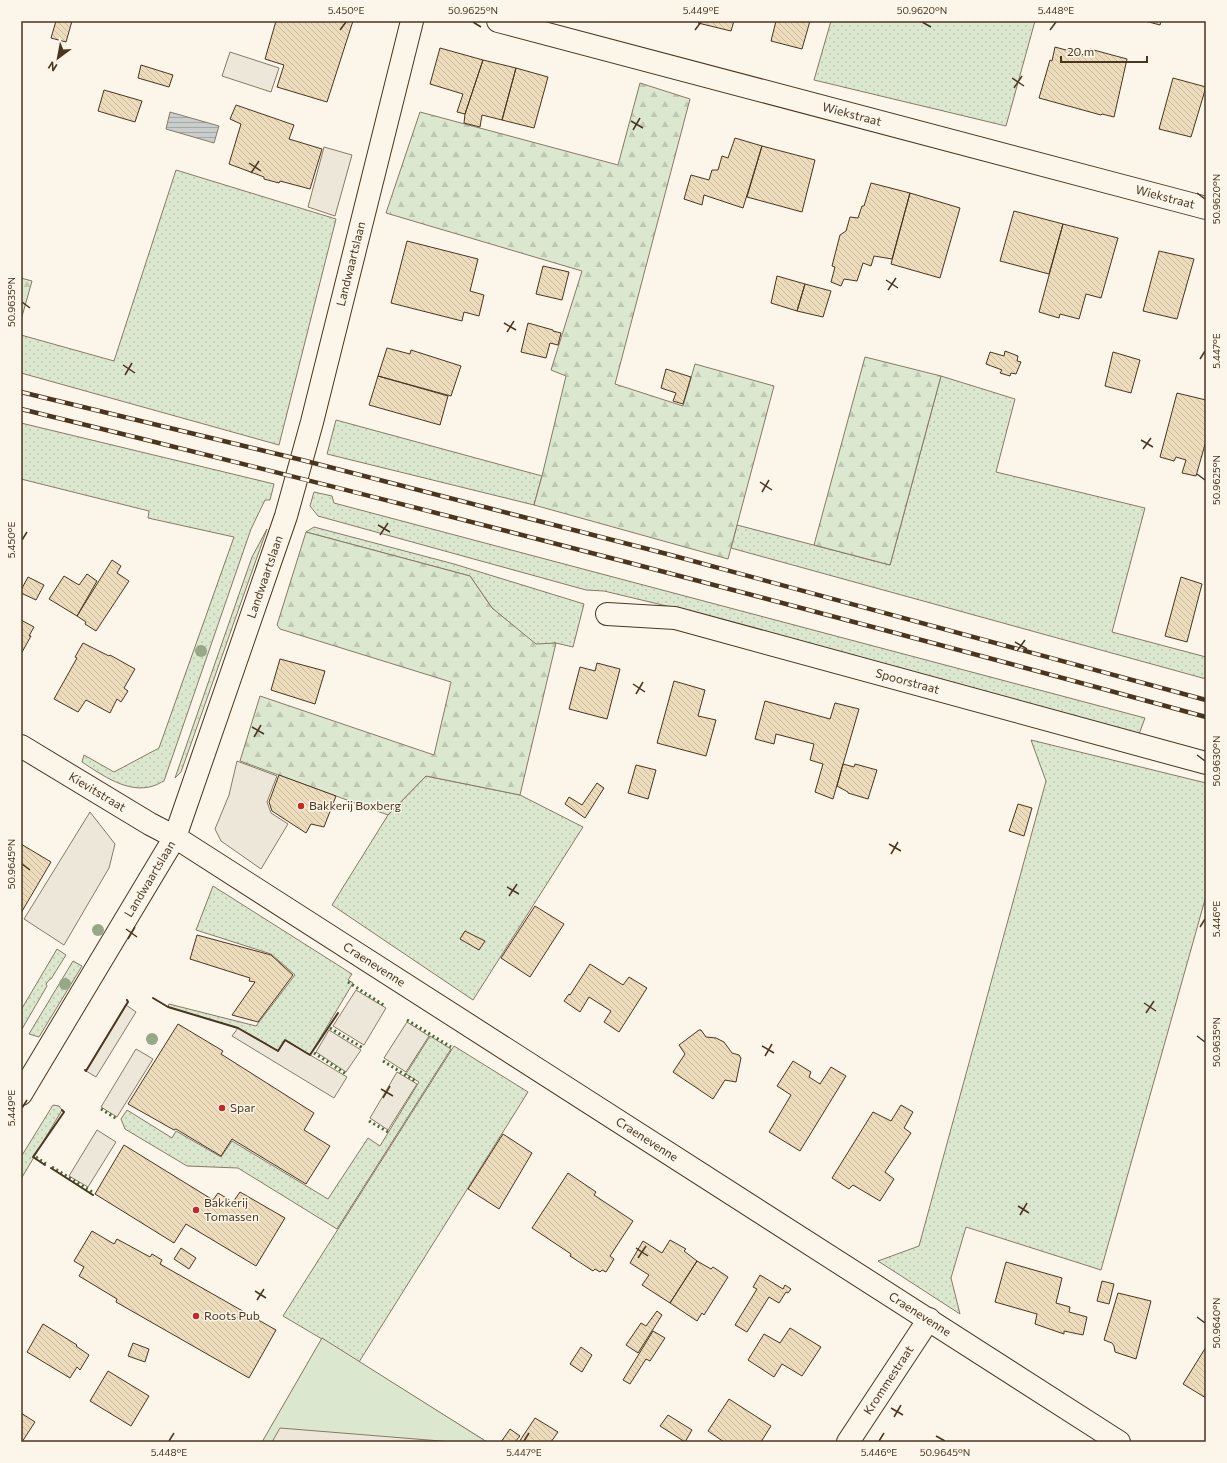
<svg xmlns="http://www.w3.org/2000/svg" width="1227" height="1463" font-family="Commissioner,sans-serif">
<style>
.grass{fill:url(#grass-dots);stroke:#887966}
.forest{fill:url(#forest-firs);stroke:#887966}
.green{fill:#dce7d0;stroke:#887966}
.parking{fill:#ede7d9;stroke:#887966}
.water{fill:url(#water-rules);stroke:#887966}
.building{fill:url(#building-back-hatch);stroke:#4a3520}
.lines{fill:none;stroke-linecap:round;stroke-linejoin:round}
.minor-casing{stroke:#4a3520;stroke-width:24}
.tertiary-casing{stroke:#4a3520;stroke-width:24}
.minor{stroke:#fbf6e9;stroke-width:22}
.tertiary{stroke:#fbf6e9;stroke-width:22}
.rail-casing{stroke:#4a3520;stroke-width:4.5}
.rail{stroke:#fbf6e9;stroke-width:3;stroke-dasharray:9;stroke-linecap:butt}
.hedge{stroke:#436837;stroke-width:3;stroke-dasharray:2 3;stroke-linecap:butt}
.wall{stroke:#4a3520;stroke-width:2}
.tree{fill:#96a887}
.ticks{fill:none;stroke:#4a3520;stroke-width:1.5}
.poi-dot{fill:#c62828;stroke:#fbf6e9;stroke-width:1.5}
.labels{text-anchor:middle;stroke-width:3;stroke-linejoin:round;paint-order:stroke}
.street-label{font-size:12px;fill:#4a3520;stroke:#fbf6e9}
.poi-label{font-size:12px;fill:#4a3520;stroke:#fbf6e9;text-anchor:start}
.neatline{fill:none;stroke:#4a3520;stroke-width:1.5}
.ticks-label{font-size:10px;text-anchor:middle;fill:#4a3520}
</style>
<defs>
<pattern id="grass-dots" width="8" height="8" patternUnits="userSpaceOnUse"><rect width="8" height="8" fill="#dce7d0"/><path d="M2 2h.1M6 6h.1" fill="none" stroke="#bec7b2" stroke-width="1.8" stroke-linecap="round"/></pattern>
<pattern id="forest-firs" width="22" height="20" patternUnits="userSpaceOnUse"><rect width="22" height="20" fill="#dce7d0"/><path d="M5 1l3.5 6h-7zM16 11l3.5 6h-7z" fill="#bec7b2"/></pattern>
<pattern id="water-rules" width="6" height="5" patternUnits="userSpaceOnUse"><rect width="6" height="5" fill="#c9cecd"/><path d="M0 2.5h6" fill="none" stroke="#a5a8a6"/></pattern>
<pattern id="building-back-hatch" width="6" height="6" patternUnits="userSpaceOnUse"><rect width="6" height="6" fill="#ecdcbc"/><path d="M-1 5l2 2M0 0l6 6M5-1l2 2" fill="none" stroke="#ccbda1"/></pattern>
</defs>
<rect width="100%" height="100%" fill="#fbf6e9"/>
<path class="grass" d="M831,21H1035L1006,126L814,80Z
M176,170L336,219L279,445L21,373V335L114,361Z
M941,376L1015,399L996,472L1145,508L1112,632L1206,657V679L731,548L737,525L890,565Z
M336,420L542,476L534,505L327,454Z
M21,423L274,484L270,500H265L251,529L164,781C161,782 157,785 153,786C128,794 102,775 82,762L84,755L114,772L159,748L234,537L148,518L149,511L21,479Z
M314,492L332,496L334,503L1145,718L1138,737L675,608L604,591L586,590L318,516L310,506Z
M314,527L454,564L584,604L573,647L556,643L536,645L492,608L470,576L306,532Z
M267,529L181,772L175,778L252,557Z
M1031,740L1206,783V896L1101,1270L966,1227L951,1278L960,1314L878,1261L919,1246L1046,781Z
M426,776L520,795L583,827L473,1000L332,905L388,815Z
M213,886L352,974L348,980L353,983L310,1055L286,1040L278,1051L238,1028L168,1007L169,1004L256,1026L295,975L271,954L196,930Z
M57,949L66,955L51,979H50L46,984L47,986L22,1029L21,1010Z
M73,961L82,966L39,1037L29,1034Z
M430,1036L451,1049L337,1229L238,1168L187,1166L125,1129L121,1119L127,1110L172,1138L176,1131L221,1157L232,1141L328,1199L368,1138L380,1146L419,1082L406,1074Z
M454,1046L528,1092L359,1362L487,1442L270,1429L322,1339L283,1316Z
M53,1105L59,1106L62,1110L21,1179V1157Z"/>
<path class="forest" d="M640,83L690,99L615,384L683,406L695,364L774,386L728,559L534,505L542,476L566,376L551,370L582,271L386,213L420,112L618,165Z
M21,278L32,281L21,320Z
M865,357L941,376L890,565L814,545Z
M306,532L470,576L492,608L536,644L556,643L520,795L426,776L388,815L240,761L260,696L434,755L451,682L280,629L277,625Z"/>
<path class="green" d="M322,1338L487,1442H262Z"/>
<path class="parking" d="M230,52L279,68L271,92L222,76Z
M324,147L352,155L335,216L308,207Z
M237,761L277,776L267,802L271,813L288,824L261,869L221,841L215,829L229,795Z
M90,812L115,844L109,868L64,945L24,919Z
M356,990L386,1008L364,1045L333,1026Z
M126,1005L136,1012L96,1077L86,1071Z
M407,1022L429,1036L406,1072L384,1058Z
M238,1028L278,1051L285,1040L347,1077L334,1098L232,1036Z
M329,1030L361,1050L346,1072L316,1052Z
M136,1049L153,1059L117,1117L101,1107Z
M397,1072L417,1084L388,1130L370,1118Z
M97,1130L116,1142L88,1187L69,1176Z
M280,1428L453,1442H272Z"/>
<path class="water" d="M170,112L219,126L214,143L166,129Z"/>
<path class="building" d="M56,21H72L66,42L51,38Z
M276,21H353L327,102L277,87L284,65L265,59Z
M699,21H734L731,31L698,23Z
M776,21H810L802,49L771,41Z
M1145,21H1161L1160,25Z
M1055,47L1088,56L1090,49L1127,59L1114,117L1102,114L1101,115L1039,98L1050,60L1052,61Z
M440,48L483,60L465,114L457,112L463,94L430,84Z
M483,60L516,68L502,120L482,115L480,127L464,123L465,114Z
M141,65L173,75L169,87L138,78Z
M516,68L548,77L534,128L502,120Z
M1173,78L1206,87L1191,137L1159,129Z
M104,90L142,101L135,122L98,111Z
M236,105L294,125L289,139L322,149L310,189L280,181L279,183L264,179V177L229,164L241,124L230,119Z
M735,138L762,146L743,208L704,195L702,205L684,199L691,175L709,180L712,170H718L722,156L728,158Z
M762,146L815,160L802,212L747,197Z
M871,183L910,193L892,259L874,256L871,266L863,263L857,281L844,279L841,286L831,282L835,267L832,266L840,235L846,231L850,217L858,218L862,206H864Z
M910,193L960,208L940,278L891,264Z
M1014,211L1063,224L1049,274L1000,261Z
M1063,224L1118,238L1101,298L1086,294L1079,319L1060,314L1059,318L1039,312Z
M407,241L478,259L470,291L484,295L479,316L464,312L462,321L391,303Z
M1159,251L1194,259L1177,319L1143,311Z
M543,266L569,272L562,300L536,294Z
M777,276L805,284L797,311L771,303Z
M805,284L831,291L823,317L797,311Z
M528,323L553,330V331L561,333L558,345L550,343L546,358L521,352Z
M387,348L410,354L411,350L461,366L451,396L378,376Z
M1005,351L1018,356L1017,361L1021,362L1016,374L1011,373L1010,376L1000,373L1002,370L986,364L990,352L1004,356Z
M1113,352L1140,360L1131,393L1105,386Z
M666,369L691,377L683,404L673,401L676,393L661,388Z
M378,376L448,396L440,425L369,405Z
M1177,393L1206,400V441L1196,476L1182,473L1186,460L1176,457L1174,461L1160,457Z
M112,560L121,566L117,573L129,581L96,631L85,624L86,622L77,616Z
M87,574L97,581L77,616L49,599L64,576L79,585Z
M28,577L44,585L36,600L21,593V590Z
M1181,577L1202,584L1187,642L1165,636Z
M21,620L34,627L29,636H31L21,654Z
M83,643L109,656L110,655L135,669L124,688L128,691L121,702L117,699L110,713L86,700L78,712L54,699L77,658L75,657Z
M280,659L325,671L315,704L271,690Z
M597,663L620,669L607,719L569,709L580,667L595,671Z
M674,681L705,690L698,716L716,720L706,756L657,743Z
M765,701L830,719L835,703L859,709L833,799L815,792L823,764L810,760L814,744L776,734L774,744L755,739Z
M843,764L854,767L855,764L877,770L868,799L848,793V792L837,786Z
M636,765L656,770L648,799L628,793Z
M279,775L336,796L324,827L311,824L306,833L272,811L269,802Z
M597,783L604,788L585,818L565,804L569,797L582,805Z
M1018,804L1032,808L1024,836L1009,831Z
M21,844L51,862L21,913Z
M535,906L564,924L530,977L501,958Z
M465,931L485,941L479,950L460,939Z
M197,935L271,955L293,975L258,1022L232,1015L255,982L249,981L250,978L190,959Z
M590,964L623,985L629,977L647,988L619,1032L604,1022L611,1011L589,997L580,1012L564,1001L569,994L570,995Z
M178,1024L223,1051L221,1054L314,1113L304,1130L330,1146L306,1184L232,1139L221,1156L176,1129L174,1130L128,1104Z
M699,1030H701L706,1037L716,1038L724,1042L732,1053L739,1055L741,1058L736,1082L725,1080L713,1099L673,1072L685,1054L679,1045Z
M793,1061L811,1072L809,1077L820,1084L831,1067L846,1076L800,1151L769,1132L791,1095L777,1086Z
M901,1105L913,1112L904,1128L911,1133L885,1172L894,1179L880,1201L853,1185L849,1189L832,1178L873,1112L891,1121Z
M503,1134L532,1153L499,1209L468,1189Z
M124,1145L213,1200L218,1193L233,1202L240,1192L285,1218L256,1266L186,1224L174,1243L95,1194Z
M568,1173L596,1192L594,1195L633,1221L610,1256L614,1259L606,1272L602,1270L600,1272L595,1269L593,1271L570,1256L571,1254L532,1228Z
M92,1231L114,1244L117,1239L150,1257L152,1254L162,1260L160,1264L276,1330L249,1378L116,1302L117,1299L79,1276L84,1267L74,1261Z
M670,1240L686,1249L684,1251L697,1261L670,1303L642,1285L649,1275L630,1263L643,1241L662,1253Z
M181,1248L196,1258L189,1269L174,1259Z
M697,1261L711,1269L713,1267L728,1277L704,1315L702,1313L697,1321L670,1303Z
M1006,1262L1062,1278L1056,1303L1070,1307L1069,1312L1087,1317L1083,1335L1064,1331V1334L1035,1324L1037,1314L995,1302Z
M760,1275L783,1289L785,1285L791,1289L788,1293L786,1292L779,1303L769,1297L747,1332L735,1325L757,1289L753,1287Z
M1102,1281L1114,1284L1109,1304L1097,1301Z
M1118,1293L1151,1301L1136,1359L1115,1352L1114,1346L1112,1343L1104,1340Z
M657,1311L662,1315L638,1353L626,1345L641,1323L646,1326Z
M43,1324L77,1345L76,1346L89,1355L80,1370L77,1367L70,1378L27,1352Z
M790,1328L821,1347L802,1376L782,1364L774,1377L748,1360L764,1334L780,1343Z
M653,1331L665,1338L650,1361L646,1359L630,1384L623,1380Z
M133,1343L149,1349L145,1362L128,1356Z
M581,1347L592,1355L582,1372L570,1364Z
M1206,1347V1398L1183,1384Z
M108,1371L149,1396L131,1426L90,1401Z
M729,1399L771,1426L761,1442H724L708,1431Z
M21,1413L35,1422L22,1442H21Z
M668,1415L692,1430L685,1442L660,1426Z
M535,1418L558,1432L551,1442H519Z
M510,1429L520,1436L515,1442H501Z"/>
<g class="lines">
<defs>
<g id="minor">
<path id="s1" d="M498,21L1206,208"/>
<path id="s2" d="M607,614L675,618L1206,763"/>
<path id="s3" d="M21,746L150,824L175,837L21,1094"/>
<path id="s4" d="M848,1442L929,1319"/>
</g>
<g id="tertiary">
<path id="s5" d="M412,21L312,422L286,516L175,837L1119,1442"/>
</g>
</defs>
<use href="#minor" class="minor-casing"/>
<use href="#tertiary" class="tertiary-casing"/>
<use href="#minor" class="minor"/>
<use href="#tertiary" class="tertiary"/>
<defs>
<path id="rail" d="M21,392L302,460L667,554L1206,700
M21,409C417,506 812,609 1206,717"/>
</defs>
<use href="#rail" class="rail-casing"/>
<use href="#rail" class="rail"/>
<path class="hedge" d="M348,982L385,1006
M407,1020L451,1047
M330,1028L363,1048
M314,1053L346,1074
M383,1061L417,1082
M101,1109L117,1119
M369,1121L388,1132
M36,1157L46,1164
M52,1167L94,1193"/>
<path class="wall" d="M153,998L168,1007L238,1028L278,1051L285,1040L310,1055L338,1013
M85,1070L86,1071L126,1005L128,1002L127,1000
M45,1165L33,1157L64,1112L62,1110
M51,1168L93,1195"/>
</g>
<g class="tree">
<circle cx="201" cy="651" r="6"/>
<circle cx="98" cy="930" r="6"/>
<circle cx="65" cy="984" r="6"/>
<circle cx="152" cy="1039" r="6"/>
</g>
<path class="ticks" d="M473,22L481,27M922,22L931,27M340,30L346,22M695,30L701,22M1050,30L1056,22M1012,78L1024,86M1014,88L1022,76M631,121L643,128M633,130L640,118M249,163L261,171M251,173L259,161M1197,193L1205,199M886,280L898,288M888,290L896,278M22,302L30,308M504,323L516,330M507,332L514,321M1200,359L1205,351M123,365L135,373M125,375L132,363M1141,440L1153,447M1143,449L1151,438M1197,474L1205,480M760,482L772,490M762,492L769,480M378,525L390,532M380,535L388,523M22,540L27,532M1015,642L1027,649M1017,651L1025,640M633,684L645,692M636,694L643,682M252,727L264,734M254,737L261,725M1197,755L1205,761M889,844L901,851M891,854L898,842M22,864L30,870M507,887L519,894M509,896L517,884M1200,927L1205,919M126,929L137,937M128,939L135,927M1144,1003L1156,1011M1146,1013L1154,1001M1197,1036L1205,1042M762,1046L774,1053M765,1056L772,1044M381,1089L393,1096M383,1098L390,1086M22,1108L27,1100M1018,1206L1029,1213M1020,1215L1027,1203M636,1248L648,1256M638,1258L646,1246M255,1291L266,1298M257,1300L264,1289M1197,1317L1205,1323M891,1408L903,1415M894,1417L901,1405M936,1436L945,1441M169,1441L174,1433M524,1441L529,1433M879,1441L884,1433"/>
<g class="poi-dot">
<circle cx="301" cy="806" r="4"/>
<circle cx="222" cy="1108" r="4"/>
<circle cx="196" cy="1210" r="4"/>
<circle cx="196" cy="1316" r="4"/>
</g>
<g class="labels">
<g class="street-label">
<text dy="4" stroke="none"><textPath href="#s1" startOffset="366">Wiekstraat</textPath></text>
<text dy="4" stroke="none"><textPath href="#s1" startOffset="690">Wiekstraat</textPath></text>
<text transform="translate(351 264) rotate(-76)" y="4">Landwaartslaan</text>
<text transform="translate(265 577) rotate(-71)" y="4">Landwaartslaan</text>
<text dy="4" stroke="none"><textPath href="#s2" startOffset="309">Spoorstraat</textPath></text>
<text dy="4" stroke="none"><textPath href="#s3" startOffset="89">Kievitstraat</textPath></text>
<text transform="translate(150 879) rotate(-59)" y="4">Landwaartslaan</text>
<text dy="4" stroke="none"><textPath href="#s5" startOffset="1087">Craenevenne</textPath></text>
<text dy="4" stroke="none"><textPath href="#s5" startOffset="1411">Craenevenne</textPath></text>
<text dy="4" stroke="none"><textPath href="#s5" startOffset="1735">Craenevenne</textPath></text>
<text dy="4" stroke="none"><textPath href="#s4" startOffset="74">Krommestraat</textPath></text>
</g>
<g class="poi-label">
<text x="309" y="810">Bakkerij Boxberg</text>
<text x="230" y="1112">Spar</text>
<text x="204" y="1207">Bakkerij<tspan x="204" dy="14">Tomassen</tspan></text>
<text x="204" y="1320">Roots Pub</text>
</g>
</g>
<rect width="1227" height="1463" fill="none" stroke="#fbf6e9" stroke-width="44"/>
<g transform="translate(58 58) rotate(212)" stroke="#fbf6e9" stroke-width="3" paint-order="stroke">
<path d="M0-3L7 15L0 10L-7 15Z" fill="#4a3520"/>
<text y="-6" font-size="11" font-weight="bold" text-anchor="middle" fill="#4a3520">N</text>
</g>
<path d="M1061 56v6h86v-6" fill="none" stroke="#4a3520" stroke-width="2"/>
<text x="1067" y="56" font-size="12" fill="#4a3520" stroke="#fbf6e9" stroke-width="3" paint-order="stroke">20 m</text>
<rect x="22" y="22" width="1183" height="1419" class="neatline"/>
<g class="ticks-label">
<text x="346" y="14">5.450°E</text>
<text x="473" y="14">50.9625°N</text>
<text x="701" y="14">5.449°E</text>
<text x="922" y="14">50.9620°N</text>
<text x="1056" y="14">5.448°E</text>
<text transform="translate(1216 199) rotate(-90)" y="4">50.9620°N</text>
<text transform="translate(11 302) rotate(-90)" y="4">50.9635°N</text>
<text transform="translate(1216 351) rotate(-90)" y="4">5.447°E</text>
<text transform="translate(1216 480) rotate(-90)" y="4">50.9625°N</text>
<text transform="translate(11 540) rotate(-90)" y="4">5.450°E</text>
<text transform="translate(1216 761) rotate(-90)" y="4">50.9630°N</text>
<text transform="translate(11 864) rotate(-90)" y="4">50.9645°N</text>
<text transform="translate(1216 919) rotate(-90)" y="4">5.446°E</text>
<text transform="translate(1216 1042) rotate(-90)" y="4">50.9635°N</text>
<text transform="translate(11 1108) rotate(-90)" y="4">5.449°E</text>
<text transform="translate(1216 1323) rotate(-90)" y="4">50.9640°N</text>
<text x="169" y="1456">5.448°E</text>
<text x="524" y="1456">5.447°E</text>
<text x="879" y="1456">5.446°E</text>
<text x="945" y="1456">50.9645°N</text>
</g>
</svg>
